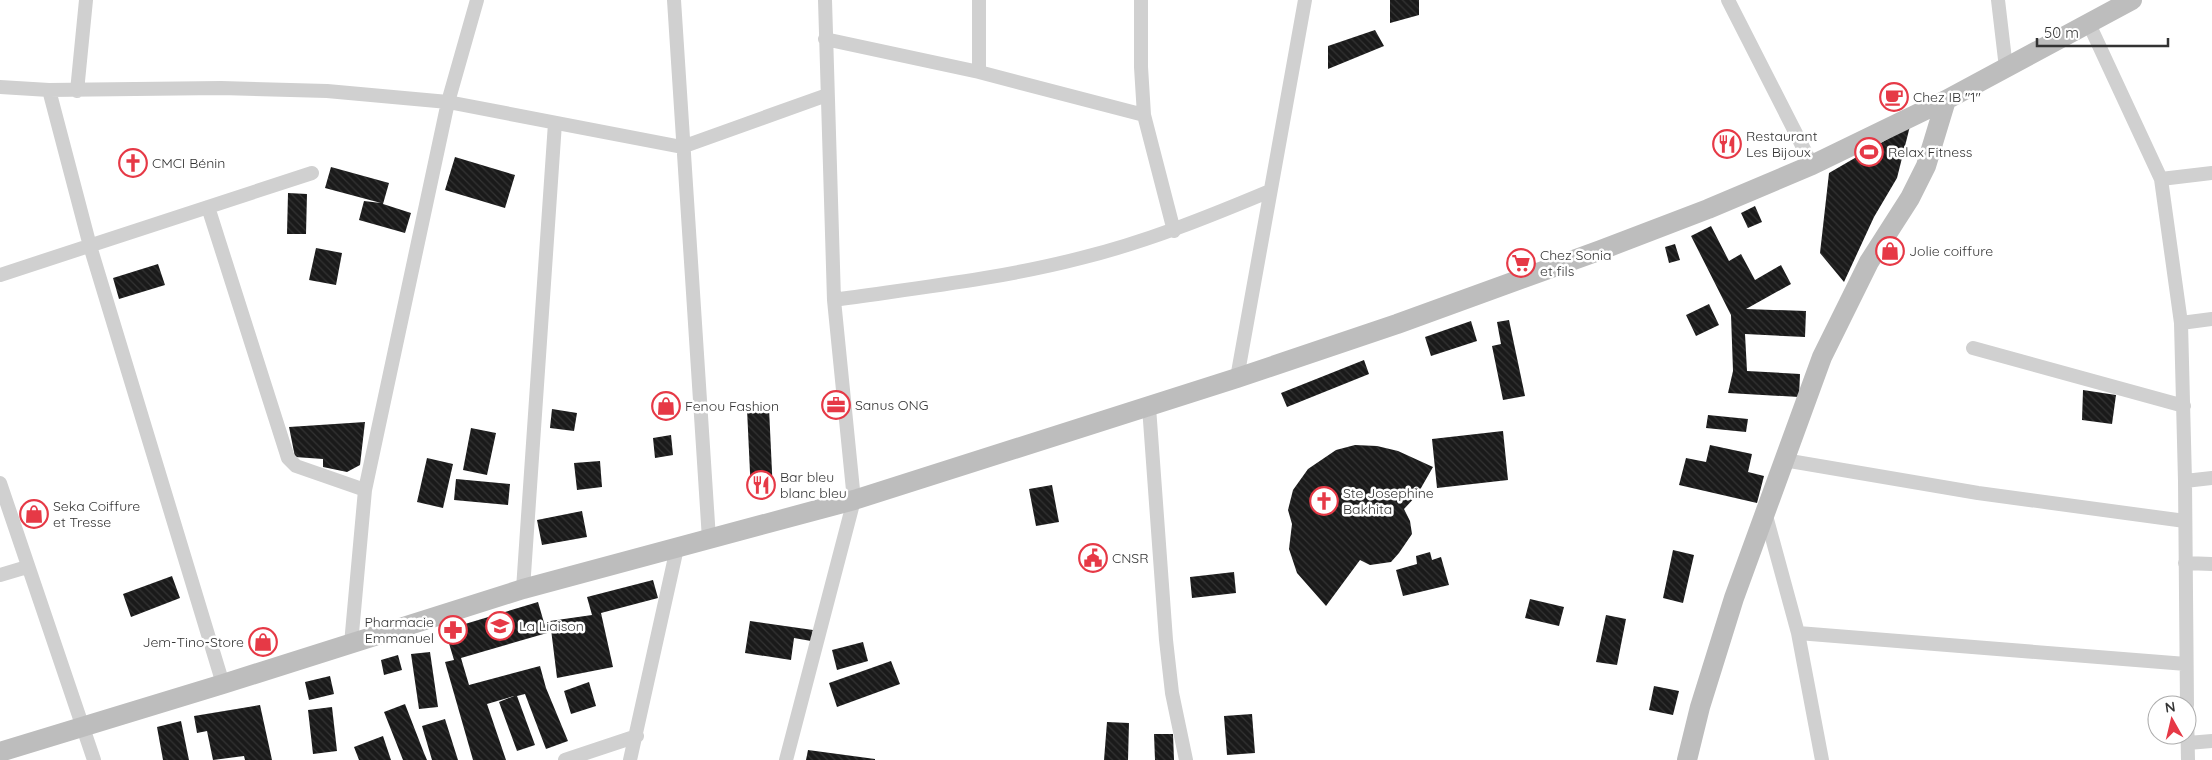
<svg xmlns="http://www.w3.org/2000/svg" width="2212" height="760" font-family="Quicksand,sans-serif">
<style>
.building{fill:url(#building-back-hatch)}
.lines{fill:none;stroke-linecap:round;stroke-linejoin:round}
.street{stroke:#d0d0d0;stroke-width:14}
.secondary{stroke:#bdbdbd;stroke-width:20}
.labels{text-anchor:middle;stroke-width:5;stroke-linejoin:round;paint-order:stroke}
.poi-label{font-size:14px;fill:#333;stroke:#fff;text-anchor:start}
</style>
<defs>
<pattern id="building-back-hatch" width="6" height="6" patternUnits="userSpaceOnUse" patternTransform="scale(1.25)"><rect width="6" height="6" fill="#1a1a1a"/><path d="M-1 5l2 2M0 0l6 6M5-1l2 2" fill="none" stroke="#333"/></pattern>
</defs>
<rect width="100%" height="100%" fill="#fff"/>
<path class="building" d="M1390,0H1419V15L1390,23Z
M1375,30L1384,46L1328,69V46Z
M1910,126L1897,178L1874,217L1844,282L1820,253L1829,173Z
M455,157L515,175L505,208L445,190Z
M331,167L389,183L383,204L411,213L405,233L359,220L364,201L381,203L325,188Z
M288,193L307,194L306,234H287Z
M1755,206L1762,222L1748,228L1741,213Z
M1711,226L1729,261L1741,254L1755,280L1781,265L1791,284L1746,309L1806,311L1805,337L1745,334L1747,371L1800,374L1799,397L1728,393L1733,371L1731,315L1691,236Z
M1675,244L1680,260L1669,263L1665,247Z
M316,248L342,253L336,285L309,280Z
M158,264L165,285L119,299L113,278Z
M1709,304L1719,325L1696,336L1686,315Z
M1509,320L1525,396L1503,400L1492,346L1501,344L1497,322Z
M1471,321L1477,341L1431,356L1425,337Z
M1364,360L1369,374L1287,407L1281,393Z
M2083,390L2116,395L2112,424L2082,420Z
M769,408L773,493L751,494L747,409Z
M552,409L577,413L574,431L550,428Z
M1708,415L1748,419L1746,432L1706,428Z
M365,422L360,465L347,472L323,467V459L295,457L289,427Z
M471,428L496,433L487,475L463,470Z
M1503,431L1508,480L1437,488L1432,439Z
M671,435L673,455L655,458L653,438Z
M1355,445L1377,446L1398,451L1433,467L1417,495L1404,509L1410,521L1412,534L1399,553L1391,562L1370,565L1360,560L1326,606L1297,573L1289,549L1292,524L1288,510L1293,490L1308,469L1336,450Z
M1710,445L1752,454L1748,472L1764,476L1757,503L1679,485L1686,458L1706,462Z
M427,458L453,464L443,508L417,502Z
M600,461L602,487L577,490L574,463Z
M456,479L510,484L508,505L454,500Z
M1052,485L1059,522L1036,526L1029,489Z
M582,511L587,537L542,545L537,520Z
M1673,550L1694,555L1683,603L1663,598Z
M1430,552L1432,560L1441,557L1449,585L1403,596L1396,570L1417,564L1416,556Z
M1234,572L1236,593L1192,598L1190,577Z
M172,576L180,598L131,617L123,594Z
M653,580L658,598L601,613L613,667L557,678L550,621L592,615L587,597Z
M1530,599L1564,607L1559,626L1525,618Z
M538,602L547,633L461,658L469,685L540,666L546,688L568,741L546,749L525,694L517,696L535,745L517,751L499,702L514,696L487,704L506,760H473L445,662L454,660L445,630Z
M1606,615L1626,619L1617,665L1596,662Z
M750,621L813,630L811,641L794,638L791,660L745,653Z
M863,642L868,661L837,670L832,650Z
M430,652L438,707L419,709L411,654Z
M398,655L402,670L384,675L381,660Z
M891,661L900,684L837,707L829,683Z
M330,676L334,694L309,700L305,682Z
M589,682L596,706L571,714L564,691Z
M1654,686L1679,691L1673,715L1649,710Z
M405,704L424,753L427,760H403L384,712Z
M260,705L272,760H245L244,756L213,760L207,731L197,733L194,716Z
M332,707L337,751L313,754L308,710Z
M1252,714L1255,753L1227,755L1224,716Z
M445,719L458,760H432L422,726Z
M181,721L189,760H163L157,727Z
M1107,722L1129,723L1128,760H1104Z
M1154,734H1173L1174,760H1155Z
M383,736L391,760H359L354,747Z
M808,750L875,759V760H806Z"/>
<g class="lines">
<path class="street" d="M674,0L709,539
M1141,0V67L1144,115L1174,231
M1728,0L1812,165
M1998,0L2006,68
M2089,24L2161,179L2181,323L2185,481L2187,705
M825,39L979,72L1144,115
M979,72V0
M0,87L49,90L221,88L327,91L448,102L682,147L827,95
M49,90L90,246L223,684
M77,91L86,0
M2161,179L2212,173
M208,207L288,458L296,466L365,490
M0,275L312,173
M834,300C916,288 1000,279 1081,258C1146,242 1208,217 1270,191
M2181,323L2212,319
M1973,348L2184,406
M1237,378L1305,0
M1149,407L1166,640L1172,693L1186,760
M1784,460L1978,493L2185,521
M2185,481L2212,478
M0,483L94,760
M1765,512L1798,633L1822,760
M2185,563L2212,564
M0,575L27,567
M523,589L555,123
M1798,633L2186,664
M351,644L365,490L448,102L477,0
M2187,710L2188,760
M2188,743L2212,741
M565,760L637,736
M630,760L677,548
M786,760L854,500L834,300L825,0"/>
<path class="secondary" d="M0,752L223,684L523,589L854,500L1237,378L1397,324L1601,250L1708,209L1812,165L1946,100L2132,0
M1687,760L1700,707L1734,598L1822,357L1869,262L1910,198L1926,166L1946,100"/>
</g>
<defs>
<symbol id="cafe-ring" viewBox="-11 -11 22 22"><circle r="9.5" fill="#fff" stroke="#e63946" stroke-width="1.5"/><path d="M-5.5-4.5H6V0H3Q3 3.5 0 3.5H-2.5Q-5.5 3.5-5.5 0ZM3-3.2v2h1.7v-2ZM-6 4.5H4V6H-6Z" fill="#e63946"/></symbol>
<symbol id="restaurant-ring" viewBox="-11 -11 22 22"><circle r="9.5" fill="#fff" stroke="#e63946" stroke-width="1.5"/><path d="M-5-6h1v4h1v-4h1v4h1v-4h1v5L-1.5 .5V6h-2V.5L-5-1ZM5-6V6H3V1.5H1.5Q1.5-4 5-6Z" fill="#e63946"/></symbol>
<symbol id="stadium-ring" viewBox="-11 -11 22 22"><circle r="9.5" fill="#fff" stroke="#e63946" stroke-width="1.5"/><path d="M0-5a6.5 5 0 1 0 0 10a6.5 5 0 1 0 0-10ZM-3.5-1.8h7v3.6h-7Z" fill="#e63946"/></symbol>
<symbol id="church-ring" viewBox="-11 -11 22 22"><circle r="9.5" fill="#fff" stroke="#e63946" stroke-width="1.5"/><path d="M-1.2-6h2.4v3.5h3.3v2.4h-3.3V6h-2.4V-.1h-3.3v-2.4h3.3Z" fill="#e63946"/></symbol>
<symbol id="shop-ring" viewBox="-11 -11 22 22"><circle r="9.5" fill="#fff" stroke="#e63946" stroke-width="1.5"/><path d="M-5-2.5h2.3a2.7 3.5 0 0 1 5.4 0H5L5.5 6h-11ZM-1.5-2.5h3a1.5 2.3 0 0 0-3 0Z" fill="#e63946"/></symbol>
<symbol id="supermarket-ring" viewBox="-11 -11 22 22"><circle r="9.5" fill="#fff" stroke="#e63946" stroke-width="1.5"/><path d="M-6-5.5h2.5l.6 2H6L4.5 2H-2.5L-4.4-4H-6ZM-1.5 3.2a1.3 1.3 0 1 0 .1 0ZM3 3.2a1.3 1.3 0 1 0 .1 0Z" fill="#e63946"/></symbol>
<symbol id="office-ring" viewBox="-11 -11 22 22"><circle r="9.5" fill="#fff" stroke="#e63946" stroke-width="1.5"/><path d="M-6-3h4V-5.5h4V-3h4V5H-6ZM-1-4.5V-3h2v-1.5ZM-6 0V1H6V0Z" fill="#e63946"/></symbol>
<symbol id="civic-ring" viewBox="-11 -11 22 22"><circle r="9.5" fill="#fff" stroke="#e63946" stroke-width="1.5"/><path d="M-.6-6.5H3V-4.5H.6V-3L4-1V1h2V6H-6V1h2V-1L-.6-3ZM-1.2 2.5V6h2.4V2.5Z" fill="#e63946"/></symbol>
<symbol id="school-ring" viewBox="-11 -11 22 22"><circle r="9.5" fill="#fff" stroke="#e63946" stroke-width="1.5"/><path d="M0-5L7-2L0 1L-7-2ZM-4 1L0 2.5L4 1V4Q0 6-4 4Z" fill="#e63946"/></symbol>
<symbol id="pharmacy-ring" viewBox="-11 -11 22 22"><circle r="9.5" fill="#fff" stroke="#e63946" stroke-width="1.5"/><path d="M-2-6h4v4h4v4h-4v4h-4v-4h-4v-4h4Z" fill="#e63946"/></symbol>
</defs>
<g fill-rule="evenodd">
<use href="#cafe-ring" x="1878" y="81" width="32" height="32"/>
<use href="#restaurant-ring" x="1711" y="128" width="32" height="32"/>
<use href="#stadium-ring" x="1853" y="136" width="32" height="32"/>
<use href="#church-ring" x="117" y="147" width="32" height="32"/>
<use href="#shop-ring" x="1874" y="235" width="32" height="32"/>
<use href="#supermarket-ring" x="1505" y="247" width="32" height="32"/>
<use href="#office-ring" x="820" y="389" width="32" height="32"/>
<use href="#shop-ring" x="650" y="390" width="32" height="32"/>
<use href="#restaurant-ring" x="745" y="469" width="32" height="32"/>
<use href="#church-ring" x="1308" y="485" width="32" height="32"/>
<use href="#shop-ring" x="18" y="498" width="32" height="32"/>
<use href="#civic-ring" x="1077" y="542" width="32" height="32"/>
<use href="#school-ring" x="484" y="610" width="32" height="32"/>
<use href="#pharmacy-ring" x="437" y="614" width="32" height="32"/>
<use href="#shop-ring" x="247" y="626" width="32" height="32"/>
</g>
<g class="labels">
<g class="poi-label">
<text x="1913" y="102">Chez IB "1"</text>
<text x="1746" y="141">Restaurant<tspan x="1746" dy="16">Les Bijoux</tspan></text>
<text x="1888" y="157">Relax Fitness</text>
<text x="152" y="168">CMCI Bénin</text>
<text x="1909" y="256">Jolie coiffure</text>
<text x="1540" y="260">Chez Sonia<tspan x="1540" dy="16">et fils</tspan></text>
<text x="855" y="410">Sanus ONG</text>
<text x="685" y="411">Fenou Fashion</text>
<text x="780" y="482">Bar bleu<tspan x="780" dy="16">blanc bleu</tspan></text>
<text x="1343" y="498">Ste Josephine<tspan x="1343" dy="16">Bakhita</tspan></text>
<text x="53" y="511">Seka Coiffure<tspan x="53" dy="16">et Tresse</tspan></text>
<text x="1112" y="563">CNSR</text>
<text x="434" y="627" text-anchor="end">Pharmacie<tspan x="434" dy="16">Emmanuel</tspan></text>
<text x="519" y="631">La Liaison</text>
<text x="244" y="647" text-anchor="end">Jem-Tino-Store</text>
</g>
</g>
<g transform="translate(2172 720) rotate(352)"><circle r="24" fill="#ffffff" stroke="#adadad"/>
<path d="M0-4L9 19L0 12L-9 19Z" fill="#e63946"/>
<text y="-8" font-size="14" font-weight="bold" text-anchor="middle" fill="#333333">N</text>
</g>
<path d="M2037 38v8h131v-8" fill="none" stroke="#333333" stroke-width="2.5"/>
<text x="2044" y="38" font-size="15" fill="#333333" stroke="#ffffff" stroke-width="4" paint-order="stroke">50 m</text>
</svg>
